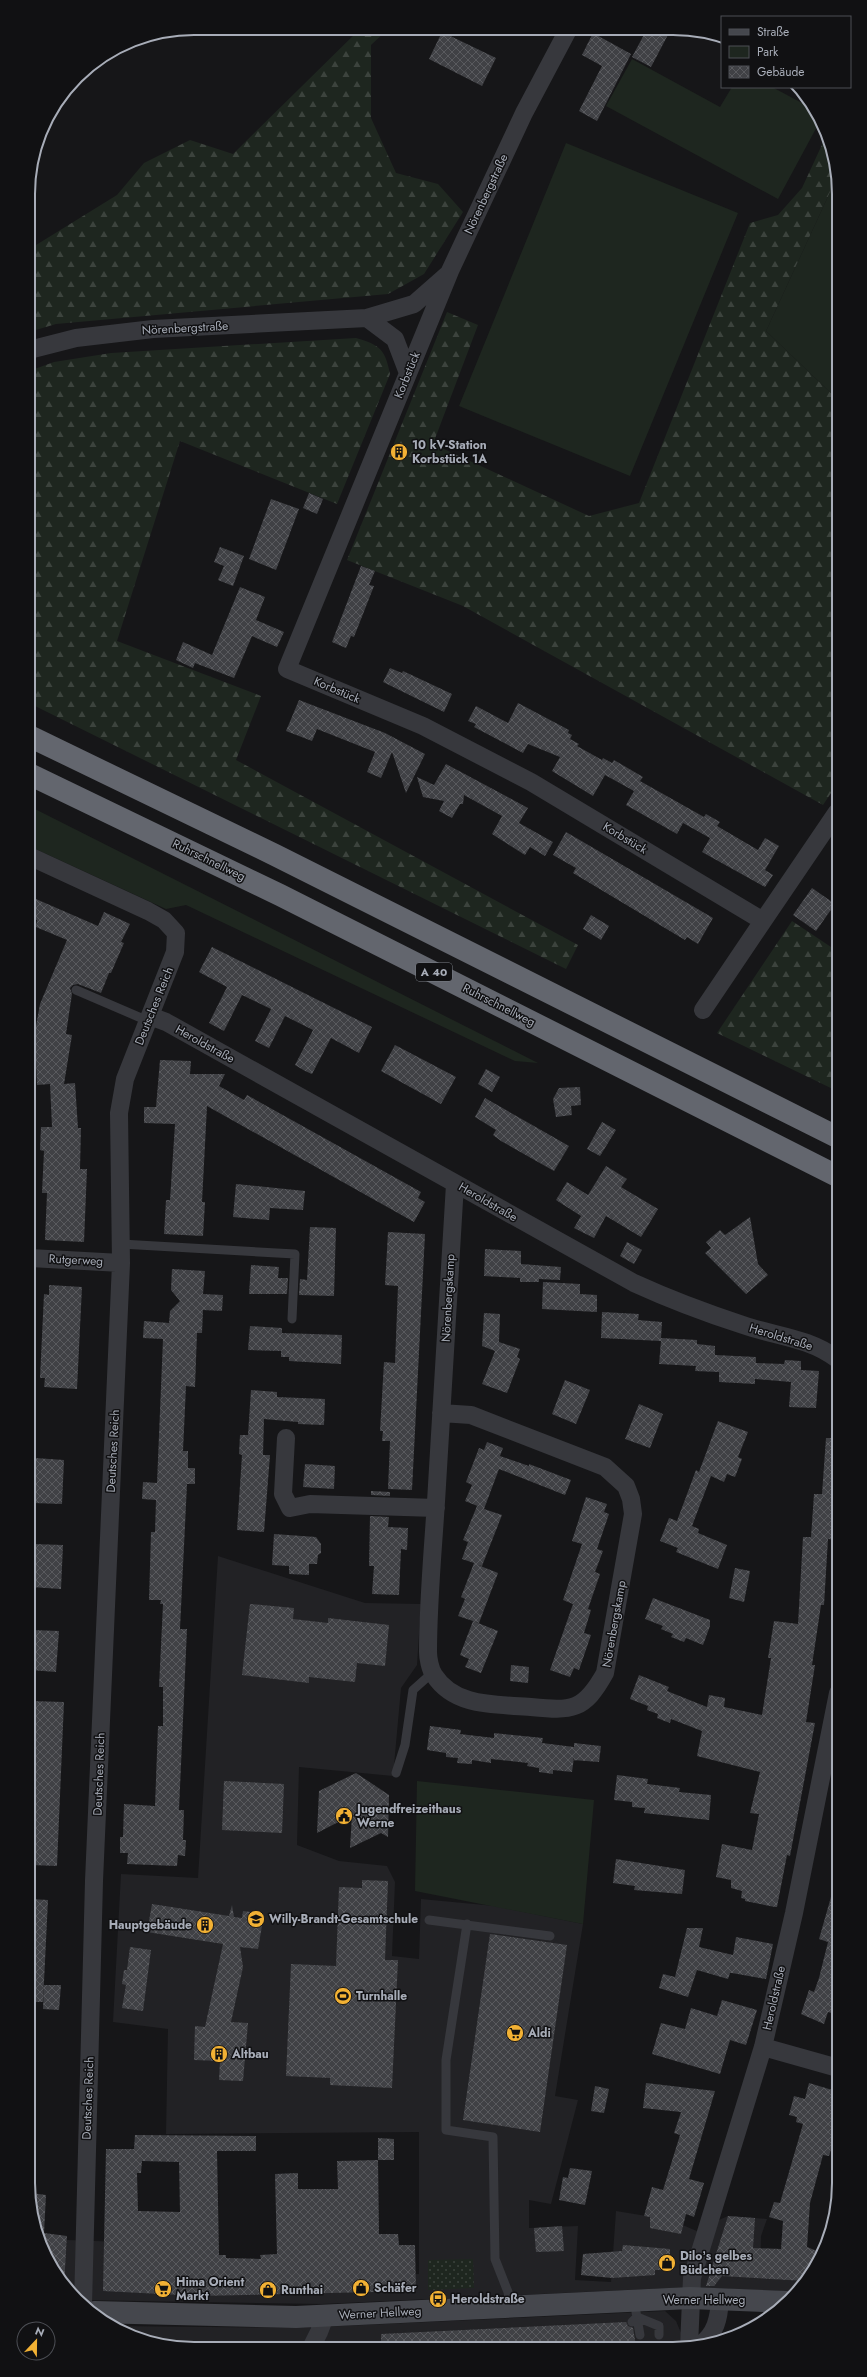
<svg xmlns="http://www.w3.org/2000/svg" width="867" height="2377" font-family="Jost,sans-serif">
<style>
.built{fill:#222225}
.green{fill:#1e261f}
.forest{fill:url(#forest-firs)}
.park{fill:url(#park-dots)}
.building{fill:url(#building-cross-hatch);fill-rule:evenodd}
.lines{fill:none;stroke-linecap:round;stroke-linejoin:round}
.service{stroke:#37383d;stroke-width:9}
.minor{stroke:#37383d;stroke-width:18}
.secondary{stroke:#45474d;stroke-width:22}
.motorway{stroke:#63666e;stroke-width:22}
.labels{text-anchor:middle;stroke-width:3;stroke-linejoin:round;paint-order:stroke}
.shield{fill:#111113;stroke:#7b7e86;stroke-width:1}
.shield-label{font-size:11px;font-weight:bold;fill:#a8adb8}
.street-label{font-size:12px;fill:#a8adb8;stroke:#111113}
.poi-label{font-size:12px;font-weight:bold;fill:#a8adb8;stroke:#111113;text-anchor:start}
.rim{fill:none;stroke:#a8adb8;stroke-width:2}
</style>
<defs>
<pattern id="forest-firs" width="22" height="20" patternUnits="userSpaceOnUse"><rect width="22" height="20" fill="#1e261f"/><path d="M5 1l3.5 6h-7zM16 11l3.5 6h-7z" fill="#3c433d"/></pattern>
<pattern id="park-dots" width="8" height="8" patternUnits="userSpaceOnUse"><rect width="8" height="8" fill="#1e261f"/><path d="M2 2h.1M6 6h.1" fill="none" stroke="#3c433d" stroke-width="1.8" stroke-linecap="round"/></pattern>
<pattern id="building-cross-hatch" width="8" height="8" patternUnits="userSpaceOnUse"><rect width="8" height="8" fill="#404145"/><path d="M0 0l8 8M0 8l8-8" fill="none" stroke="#595a5e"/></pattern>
</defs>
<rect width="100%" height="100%" fill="#161618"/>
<path class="built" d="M218,1556L365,1603L421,1604L417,1665L401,1688L393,1776L299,1767L297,1845L339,1861L387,1866L395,1882L392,1956L419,1959L421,1899L495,1906L583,1924L555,2096L578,2100L551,2204L529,2200V2228L578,2226L575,2280L611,2282L616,2211L671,2220L713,2238L719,2220L728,2216L767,2219L761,2236L760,2278L805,2281L798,2292L692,2287L322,2304L77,2300L50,2266L44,2250L66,2251L67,2240L150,2243L197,2279L419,2274V2132L166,2134L168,2029L113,2022L121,1874L198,1878Z
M665,2311L676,2321L681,2333L679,2346H162L121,2332L113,2326L298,2328Z"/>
<path class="green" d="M632,59L720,107L732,87H772L817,111L820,121L778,199L606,106Z
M566,143L738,213L630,476L459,406Z
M836,179V398L766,331Z
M29,806L538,1063L515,1061L186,905L166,909L29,846Z
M417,1781L594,1800L583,1924L415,1891Z"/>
<path class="forest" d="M360,29H388L371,45V118L396,173L438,184L463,212L424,274L388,294L56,324L29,332L28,250L117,195L144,163L190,140L233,154Z
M826,136L836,162V179L766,331L836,398L837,784L823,805L463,606L347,560L447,312L478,325L433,444L589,516L639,503L750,223L778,215L802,188Z
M356,338C380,345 385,349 390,374L337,504L180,441L117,641L261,696L236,760L578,945L566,969L29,703V371L54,362L111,353Z
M792,921L837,951V1091L717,1033Z"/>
<path class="park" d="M473,2259L474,2288L428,2290V2260Z"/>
<path class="building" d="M646,31H670L651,67L632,57Z
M442,32L496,58L482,86L429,59Z
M593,33L631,54L597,121L579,111L602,66L582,55Z
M309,493L323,499L317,514L303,508Z
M271,499L299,509L276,570L249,559Z
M220,547L244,556L233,586L218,580L224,566L214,562Z
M361,566L375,571L369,585L374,586L354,637L351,636L346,648L332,642Z
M240,587L265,597L256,620L284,632L277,647L252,636L234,678L195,663L193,668L176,660L183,642L212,655Z
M390,668L402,673L403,671L452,694L444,712L383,682Z
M299,700L385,733L425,754L406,793L392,752L381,778L367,772L375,752L317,729L312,741L286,731Z
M518,703L569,730L568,733L572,735L570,739L579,744L577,746L602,760L603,758L612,763L614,760L643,777L640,781L704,817L706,814L720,822L717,826L758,850L765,838L779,846L765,870L773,875L765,887L702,852L710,838L683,823L677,834L626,805L634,791L605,775L593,796L552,771L560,757L528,744L523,753L474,727L476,724L468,721L476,706L508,723Z
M446,764L528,808L519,823L553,842L545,856L530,847L525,855L492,834L502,816L464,795L463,804H460L452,818L439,811L444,801L423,797L417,777L434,785Z
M566,832L713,918L698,944L687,937L685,940L573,873L576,868L553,855Z
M812,888L835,904L816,931L793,915Z
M29,896L98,926L104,912L130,924L121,942L124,943L111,973H109L101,993L78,984L73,985L70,988L72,994L66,1034L72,1035L64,1084L75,1083L78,1128H81L80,1169H87L84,1242L45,1240L47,1193H42L44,1151L40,1150L41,1127H52L50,1084L37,1085L36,1062L30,1059L40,1004L67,940L36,927L37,920L29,919Z
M591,915L609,926L601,940L583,929Z
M212,947L372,1027L359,1053L331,1038L312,1074L305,1071L295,1065L313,1030L285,1016L269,1048L255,1041L271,1009L242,995L224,1031L209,1023L227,987L199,972Z
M395,1045L456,1077L441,1104L381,1071Z
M160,1060L191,1061L190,1074H225L219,1086L244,1100L247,1095L421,1192L418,1198L425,1202L414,1222L207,1106L202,1202H205L203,1236L164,1234L166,1200H170L175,1124L144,1123V1107H156Z
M486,1069L500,1077L492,1092L478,1084Z
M580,1087L581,1105L571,1106L572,1115L556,1117L553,1099L559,1088Z
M485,1098L569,1146L554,1171L501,1141L493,1135L496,1130L475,1117Z
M602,1122L616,1130L600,1156L587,1149Z
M606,1166L627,1179L621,1187L658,1209L641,1237L606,1216L594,1238L574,1228L581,1216L556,1200L567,1182L588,1195Z
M236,1184L305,1191L303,1210L270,1208L269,1220L233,1217Z
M750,1217L758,1264L768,1275L746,1294L705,1253L711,1248L706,1242L720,1230L725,1235Z
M310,1227L336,1228L334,1296L299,1295L300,1279L307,1280Z
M388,1232L425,1234L412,1490L388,1489L390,1441H382L383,1431H380L384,1362L395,1363L398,1286L385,1285Z
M627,1242L642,1250L634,1264L620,1256Z
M485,1249L521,1251V1264L561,1267L560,1280L539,1279V1282H520V1278L484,1276Z
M251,1265L279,1267L278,1278H288L287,1294H249Z
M172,1269L205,1271L203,1294L223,1295L222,1311L203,1310L202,1333H197L195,1387L186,1386L183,1451H188V1468H195V1484H187L180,1629H187L179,1810H184L183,1840H186L185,1856L178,1855L177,1866L127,1864L128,1853H120V1837H123L124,1804L155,1806L158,1726H163V1687H159L163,1604H160L161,1600H149L151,1532H155L156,1500L142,1499L143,1482L157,1483L163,1339L143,1338L144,1321L169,1323L170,1311L180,1301L171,1290Z
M543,1282L580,1284V1294L597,1295V1312L542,1309Z
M49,1285L82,1287L77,1389L44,1387L45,1378H40L44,1294L49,1295Z
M602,1312L639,1314L638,1320L662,1322L661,1338L697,1340V1344L715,1346V1355L756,1357V1363L784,1364L785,1360L801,1361V1370L819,1371L816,1408L789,1407L791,1382L755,1379V1384L719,1382V1372L695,1371L696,1366L659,1364L661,1341L601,1338Z
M484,1313L500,1314L499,1342L520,1349L517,1357L520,1359L507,1393L482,1384L495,1351L482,1346Z
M250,1326L282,1328V1333L342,1335L341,1364L289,1361V1357H281V1351L248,1350Z
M565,1380L590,1390L576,1424L552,1414Z
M251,1390L277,1392V1397L325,1399L324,1425L298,1424V1422L264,1419L263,1455H270L264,1532L237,1530L242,1455L239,1454L240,1435H248Z
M639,1404L663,1414L650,1448L625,1439Z
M718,1421L748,1432L738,1457L742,1459L735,1477L727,1474L724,1482L711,1476L692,1526L699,1529L698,1533L727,1545L718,1569L676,1552L678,1548L660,1541L669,1518L677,1521L696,1470L699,1472Z
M826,1438H838L836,1540L828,1539L824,1605H821L812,1665H815L806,1722L815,1723L790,1856L787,1855L777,1907H775L745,1901V1899L741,1898L742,1891L731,1888V1880L716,1877L722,1844L752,1850L759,1814L750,1813L760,1772L697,1756L702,1731L671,1719L670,1723L657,1718L658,1714L647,1710L648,1706L630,1699L639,1675L669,1687L667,1691L707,1707L709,1695L725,1698L724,1707L762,1715L771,1658H768L774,1621L798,1624L803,1537H811L814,1494H822Z
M487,1442L503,1448L500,1456L529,1466V1464L571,1480L565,1495L499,1469L484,1509L502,1515L482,1566L478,1565L498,1573L479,1623L458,1616L465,1599L461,1597L474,1563L462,1559L468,1542L463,1540L477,1506L480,1507L465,1501L472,1485L466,1482L479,1448L484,1450Z
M35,1458L64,1460L62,1504L33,1503Z
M305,1464L335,1466L334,1489L303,1487Z
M371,1491L390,1492V1496L371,1495Z
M586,1497L607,1504L604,1512L609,1514L597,1549L603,1551L595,1572L600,1574L588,1609L591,1610L584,1633L591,1635L579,1670L574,1668L570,1677L550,1670L573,1604L563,1600L582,1544L572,1541Z
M370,1516L389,1517L388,1527L408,1528L407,1550L401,1549L399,1595L372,1594L374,1566H369Z
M274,1534L316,1537L321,1544V1553L318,1555L317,1564H309V1575L289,1574V1566L272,1565Z
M33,1544L63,1545L61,1589L31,1587Z
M735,1568L750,1571L744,1602L729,1598Z
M653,1598L710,1620V1626L703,1645L686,1638L684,1642L671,1637L673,1634L661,1629L663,1626L645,1619Z
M250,1604L294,1608L293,1619L328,1623V1618L389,1625L385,1666L357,1663L355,1682L309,1677V1683L242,1675Z
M473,1621L498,1631L481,1673L465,1667L469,1659L460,1655Z
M32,1630L59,1631L56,1672L30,1670Z
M511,1665L529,1667L528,1683L510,1681Z
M31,1701L64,1702L57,1866L31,1865Z
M430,1726L461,1730L460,1734L494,1738V1733L543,1738L542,1743L574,1747V1743L601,1746L599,1762L573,1760L574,1757L572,1772L553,1770V1774L539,1772V1768L527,1766L528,1763L491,1759V1763L472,1760V1764L457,1763L458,1758L446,1757V1753L427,1750Z
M356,1773L389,1795L388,1837L381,1833L350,1848L352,1815L317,1833L319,1791Z
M617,1775L648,1779L647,1784L680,1788L679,1792L711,1795L709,1820L644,1813L645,1808L632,1807V1802L614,1800Z
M224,1781L284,1784L282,1833L222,1830Z
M616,1859L685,1870L682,1894L634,1890L635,1886L613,1883Z
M362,1880L388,1881L385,1960H398L392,2088L330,2085V2078L286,2076L291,1964L336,1966L339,1887L362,1888Z
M833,1890H838V2015L828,2012L824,2024L801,2014L809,1990L814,1992L819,1978L828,1942L819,1939Z
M31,1899L48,1900L43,2002H31Z
M152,1904L229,1916L232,1905L234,1917L242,1918L243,1911L264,1914L258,1949L240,1947L243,1967L231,2022L248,2023L243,2081L219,2080L220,2061L194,2060L195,2026L205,2027L223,1944L147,1932Z
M687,1928H703L699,1947L733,1955L736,1937L773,1944L766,1979L732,1973H730L728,1979L697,1970L688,1997L659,1988L663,1974L675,1977Z
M490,1934L567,1945L540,2132L463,2120Z
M130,1947L151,1950L143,2011L122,2008L126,1985L122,1984L124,1970H127Z
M44,1985H61L59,2010L43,2009Z
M722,2000L757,2010L746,2045L730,2040L720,2074L652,2054L661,2023L685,2029L691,2008L717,2016Z
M646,2083L715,2091L689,2179L704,2183L694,2217L686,2214L681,2234L650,2228V2217L644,2216L652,2187L663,2190L680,2135L674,2133L681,2112L643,2108Z
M809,2083L839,2092V2122L829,2156L823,2155L810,2203L807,2247L822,2253L805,2281L722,2276L714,2286H706L728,2216L755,2218L753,2248L781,2249L783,2221L769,2217L774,2202L780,2203L803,2124L796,2122L797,2117L789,2115L794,2096L805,2099Z
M595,2086L609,2089L604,2113L591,2111Z
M135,2135L256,2136V2151H217L219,2255H226V2258L261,2259L260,2255L277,2254L275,2174L298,2173V2189H338L337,2161L378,2160L379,2234H398L399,2245H415L416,2291L199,2296L103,2291L106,2149H134ZM142,2161L179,2162L180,2212L138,2211L137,2173H141Z
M378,2138L394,2139V2160H378Z
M570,2168L592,2171L585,2205L559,2200L563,2177L568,2178Z
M31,2193L46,2195L44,2233L67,2236L64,2284L50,2266L31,2215Z
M562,2226L564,2251L536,2252L534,2228Z
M623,2245L670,2249V2266H664V2270H655V2275L612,2278L581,2275L583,2254L622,2251Z
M626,2322L628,2326L633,2328L636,2346H381V2334Z"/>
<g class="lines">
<path class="service" d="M76,990L148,1021
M121,1244L295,1254L292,1319
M396,1773L405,1745L413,1690L432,1673
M429,1920L550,1936
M467,1924L446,2060V2130L493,2137L495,2259L508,2292L510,2307
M636,2312L640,2335
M632,2322L637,2317L659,2326V2335"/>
<path class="minor" d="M568,30L524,113L450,271L287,669L423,726L531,782L763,921L837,812
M367,318L395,339L408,373
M29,350L76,338L153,329L367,318L414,304L447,275
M29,856L148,911L164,920L176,933L175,952L125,1079L119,1113L121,1263L94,1881L83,2305
M703,1010L763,921
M150,1016L166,1022L634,1283C669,1299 706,1313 743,1325C775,1336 810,1338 837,1359
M30,1258L121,1263
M441,1413L471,1415L605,1467L626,1486L631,1499L633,1514L605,1673C584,1711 572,1711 531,1707C497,1704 455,1708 434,1675C430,1669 428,1658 428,1652C428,1596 434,1540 437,1485C443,1385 449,1284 455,1184
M286,1438L283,1494L290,1508L310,1504L436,1508
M763,2047L838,2068
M312,2346L319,2332L325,2316
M689,2346L692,2278L763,2047L794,1913L838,1693
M699,2346C716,2334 719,2318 720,2299"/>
<path class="secondary" d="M94,2312L296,2317L690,2298L786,2302"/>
<path class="motorway" d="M29,736L275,855L837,1137
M29,774L280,895L837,1176"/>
</g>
<defs>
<symbol id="building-disc" viewBox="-11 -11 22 22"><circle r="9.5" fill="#f2b134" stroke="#111113"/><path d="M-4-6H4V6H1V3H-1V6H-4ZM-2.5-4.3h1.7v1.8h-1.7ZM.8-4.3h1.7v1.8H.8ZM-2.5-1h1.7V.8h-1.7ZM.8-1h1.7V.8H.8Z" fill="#111"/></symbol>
<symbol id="civic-disc" viewBox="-11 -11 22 22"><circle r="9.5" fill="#f2b134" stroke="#111113"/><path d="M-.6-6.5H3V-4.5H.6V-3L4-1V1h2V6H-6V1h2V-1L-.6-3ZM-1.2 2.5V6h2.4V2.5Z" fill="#111"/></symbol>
<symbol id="school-disc" viewBox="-11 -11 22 22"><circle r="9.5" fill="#f2b134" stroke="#111113"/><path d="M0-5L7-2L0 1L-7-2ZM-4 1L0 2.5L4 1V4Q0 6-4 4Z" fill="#111"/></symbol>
<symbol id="stadium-disc" viewBox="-11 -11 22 22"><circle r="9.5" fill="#f2b134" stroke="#111113"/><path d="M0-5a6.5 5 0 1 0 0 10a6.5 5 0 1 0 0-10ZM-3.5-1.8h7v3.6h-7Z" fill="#111"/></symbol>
<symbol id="supermarket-disc" viewBox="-11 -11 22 22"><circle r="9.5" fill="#f2b134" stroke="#111113"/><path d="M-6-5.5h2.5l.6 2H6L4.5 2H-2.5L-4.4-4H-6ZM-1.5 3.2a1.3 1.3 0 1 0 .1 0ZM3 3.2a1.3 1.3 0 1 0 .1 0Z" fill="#111"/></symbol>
<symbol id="shop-disc" viewBox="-11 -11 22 22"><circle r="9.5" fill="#f2b134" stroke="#111113"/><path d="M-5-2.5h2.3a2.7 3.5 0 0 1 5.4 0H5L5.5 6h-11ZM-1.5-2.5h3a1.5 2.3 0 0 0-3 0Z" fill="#111"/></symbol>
<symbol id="bus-disc" viewBox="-11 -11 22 22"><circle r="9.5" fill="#f2b134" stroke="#111113"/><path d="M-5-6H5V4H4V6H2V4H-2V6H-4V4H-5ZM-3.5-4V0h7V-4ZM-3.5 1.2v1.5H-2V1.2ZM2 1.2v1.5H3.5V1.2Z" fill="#111"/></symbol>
</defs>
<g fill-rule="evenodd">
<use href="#building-disc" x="389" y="442" width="20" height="20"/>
<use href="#civic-disc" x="334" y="1806" width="20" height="20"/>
<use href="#school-disc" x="246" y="1909" width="20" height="20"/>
<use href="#building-disc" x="195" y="1915" width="20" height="20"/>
<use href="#stadium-disc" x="333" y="1986" width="20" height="20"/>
<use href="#supermarket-disc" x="505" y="2023" width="20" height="20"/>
<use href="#building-disc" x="209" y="2044" width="20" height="20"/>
<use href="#shop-disc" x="657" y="2253" width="20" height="20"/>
<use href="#shop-disc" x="351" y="2278" width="20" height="20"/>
<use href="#supermarket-disc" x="153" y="2279" width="20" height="20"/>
<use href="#shop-disc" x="258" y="2280" width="20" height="20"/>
<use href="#bus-disc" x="428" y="2289" width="20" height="20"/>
</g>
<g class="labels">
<rect class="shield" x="416" y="963" width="36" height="18" rx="3"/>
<g class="shield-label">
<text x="434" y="976">A 40</text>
</g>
<g class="street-label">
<text transform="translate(486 194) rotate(-65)" y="4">Nörenbergstraße</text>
<text transform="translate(185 328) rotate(-3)" y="4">Nörenbergstraße</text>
<text transform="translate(407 375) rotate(-68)" y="4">Korbstück</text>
<text transform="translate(337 690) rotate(23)" y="4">Korbstück</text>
<text transform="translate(625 838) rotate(31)" y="4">Korbstück</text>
<text transform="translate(209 860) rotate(26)" y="4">Ruhrschnellweg</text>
<text transform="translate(499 1005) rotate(27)" y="4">Ruhrschnellweg</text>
<text transform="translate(154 1006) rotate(-68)" y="4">Deutsches Reich</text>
<text transform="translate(205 1044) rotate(29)" y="4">Heroldstraße</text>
<text transform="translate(488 1202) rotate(30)" y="4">Heroldstraße</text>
<text transform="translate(76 1260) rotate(3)" y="4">Rutgerweg</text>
<text transform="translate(448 1298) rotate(-87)" y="4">Nörenbergskamp</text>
<text transform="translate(781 1337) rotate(17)" y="4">Heroldstraße</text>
<text transform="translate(113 1451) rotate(-87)" y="4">Deutsches Reich</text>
<text transform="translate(614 1624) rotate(-80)" y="4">Nörenbergskamp</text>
<text transform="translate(99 1774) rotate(-88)" y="4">Deutsches Reich</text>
<text transform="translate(774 1998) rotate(-77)" y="4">Heroldstraße</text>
<text transform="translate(88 2098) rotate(-88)" y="4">Deutsches Reich</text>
<text x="704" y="2304">Werner Hellweg</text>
<text transform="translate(380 2313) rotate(-3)" y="4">Werner Hellweg</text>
</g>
<g class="poi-label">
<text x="412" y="449">10 kV-Station<tspan x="412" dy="14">Korbstück 1A</tspan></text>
<text x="357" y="1813">Jugendfreizeithaus<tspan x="357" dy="14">Werne</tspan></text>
<text x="269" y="1923">Willy-Brandt-Gesamtschule</text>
<text x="192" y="1929" text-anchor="end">Hauptgebäude</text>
<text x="356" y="2000">Turnhalle</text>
<text x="528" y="2037">Aldi</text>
<text x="232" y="2058">Altbau</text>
<text x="680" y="2260">Diloʼs gelbes<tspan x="680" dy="14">Büdchen</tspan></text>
<text x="176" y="2286">Hima Orient<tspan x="176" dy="14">Markt</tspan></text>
<text x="374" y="2292">Schäfer</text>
<text x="281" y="2294">Runthai</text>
<text x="451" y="2303">Heroldstraße</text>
</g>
</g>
<path d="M0 0H867V2377H0ZM194 35H673A159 159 0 0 1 832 194V2183A159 159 0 0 1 673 2342H194A159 159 0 0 1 35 2183V194A159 159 0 0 1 194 35Z" fill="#111113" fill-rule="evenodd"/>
<path class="rim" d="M194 35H673A159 159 0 0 1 832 194V2183A159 159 0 0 1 673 2342H194A159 159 0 0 1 35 2183V194A159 159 0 0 1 194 35Z"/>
<rect x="721" y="16" width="130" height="72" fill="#111113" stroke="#4d4f55"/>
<rect x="729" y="29" width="20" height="6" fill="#45474d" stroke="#4d4f55"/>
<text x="757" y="36" font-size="12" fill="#a8adb8">Straße</text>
<rect x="729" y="46" width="20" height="12" fill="#1e261f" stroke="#4d4f55"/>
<text x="757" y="56" font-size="12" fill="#a8adb8">Park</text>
<rect x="729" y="66" width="20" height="12" fill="url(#building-cross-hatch)" stroke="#4d4f55"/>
<text x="757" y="76" font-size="12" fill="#a8adb8">Gebäude</text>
<g transform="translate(36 2341) rotate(22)"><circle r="19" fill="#111113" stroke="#4d4f55"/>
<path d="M0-3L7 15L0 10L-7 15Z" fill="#f2b134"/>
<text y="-6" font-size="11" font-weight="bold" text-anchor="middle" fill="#a8adb8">N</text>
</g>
</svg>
